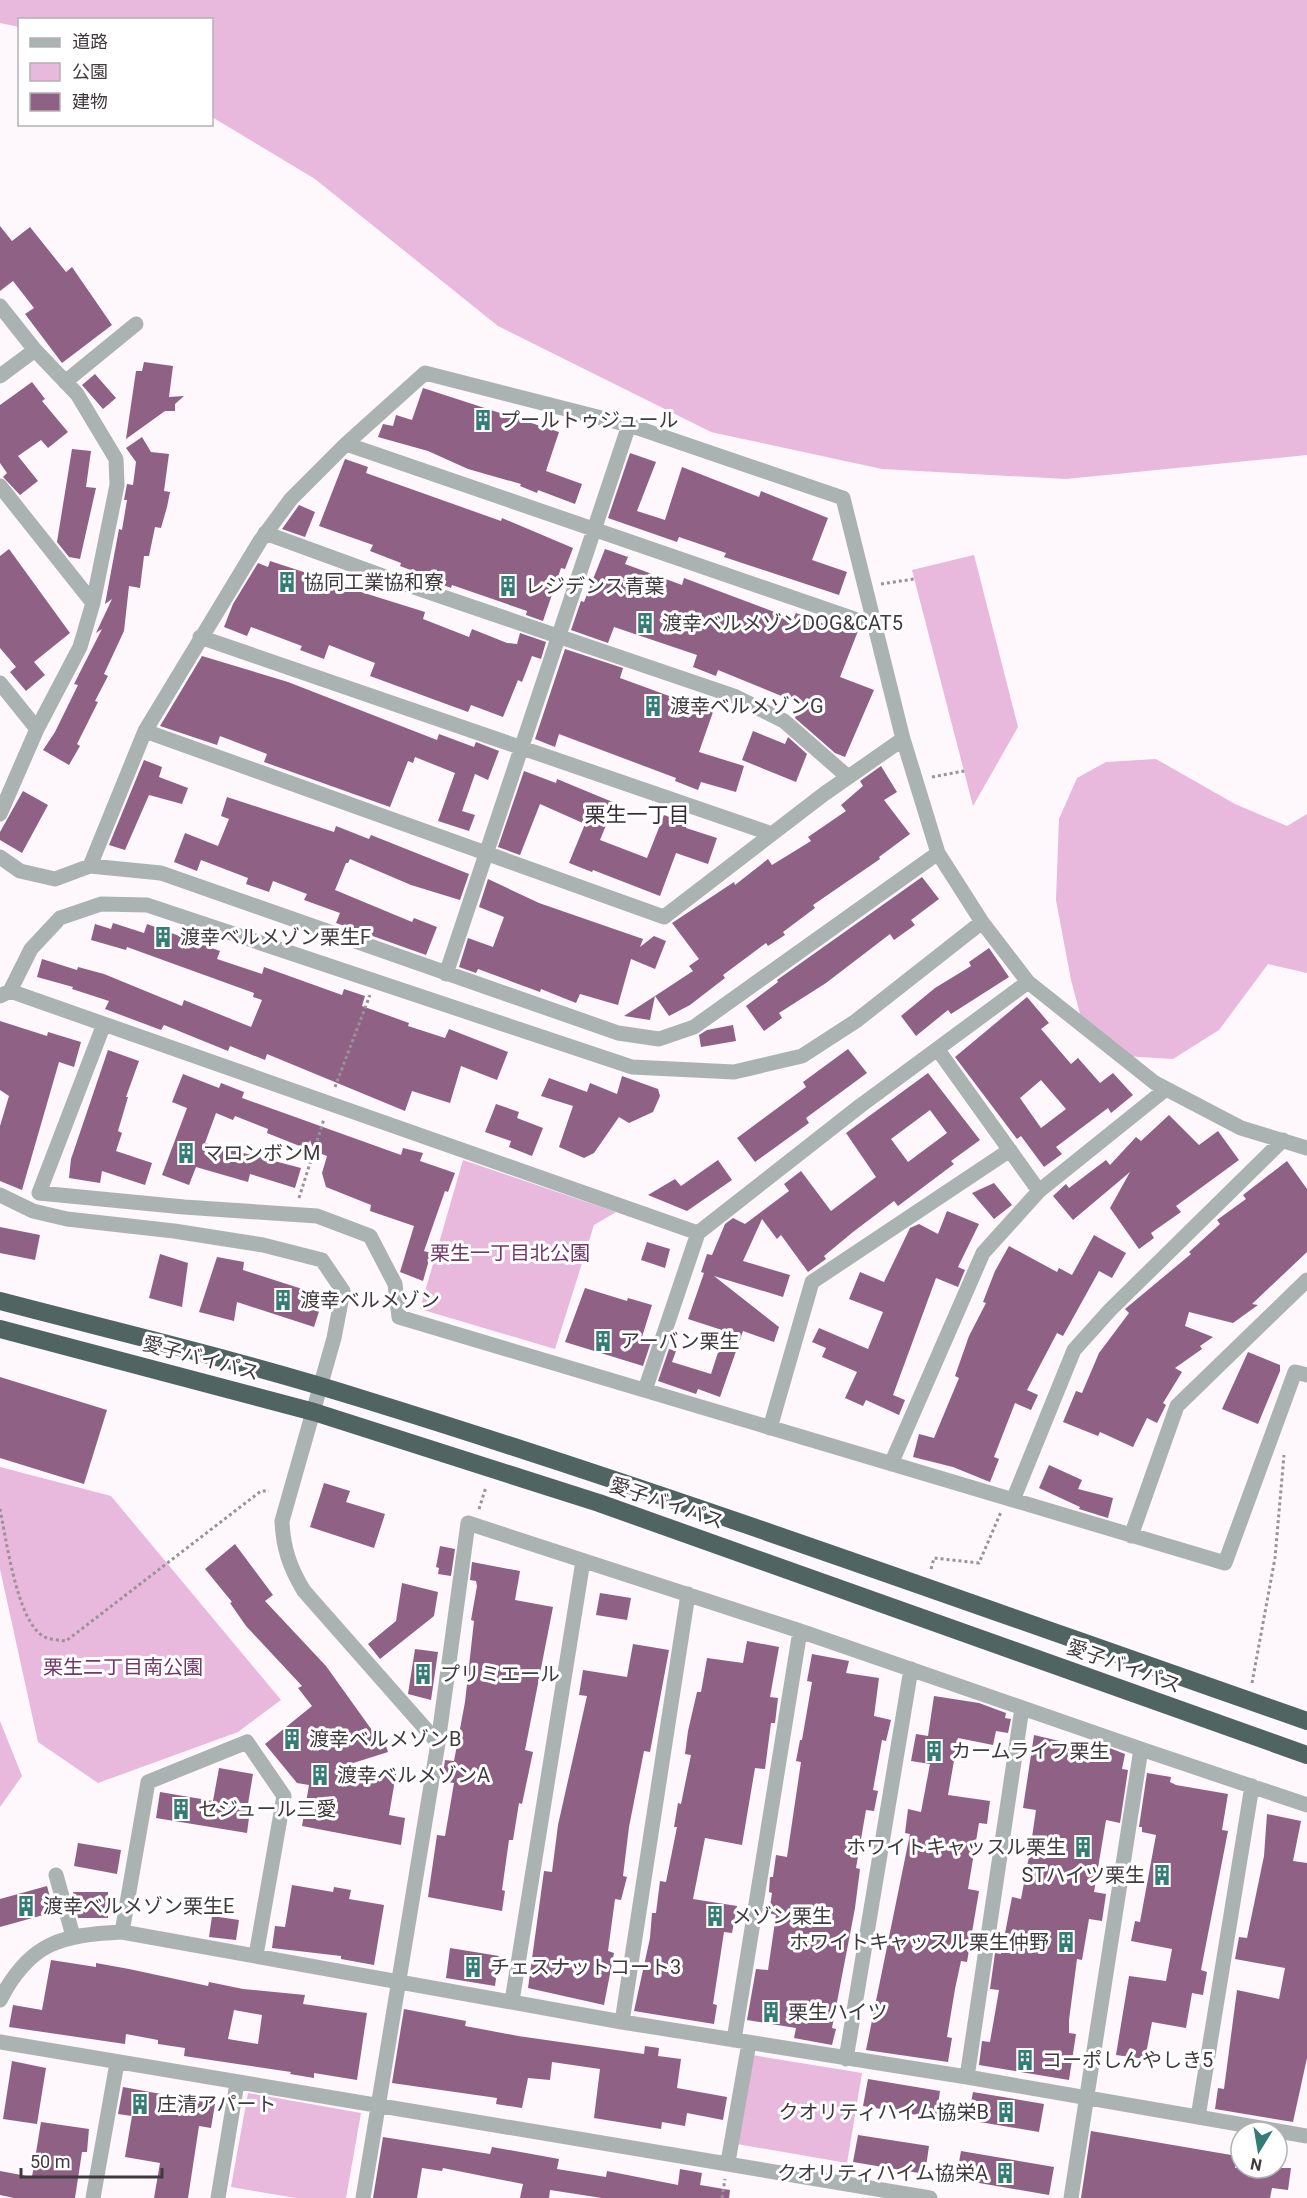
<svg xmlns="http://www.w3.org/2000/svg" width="1307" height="2198" font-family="Roboto,'Noto Sans JP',sans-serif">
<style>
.green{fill:#e8b8dd}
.building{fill:#8e6185;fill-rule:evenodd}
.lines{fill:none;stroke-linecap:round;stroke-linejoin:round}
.path{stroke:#999398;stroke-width:3;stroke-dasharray:3 3;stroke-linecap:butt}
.minor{stroke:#aab3b2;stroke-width:15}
.highway{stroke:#506462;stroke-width:18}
.labels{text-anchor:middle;stroke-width:6;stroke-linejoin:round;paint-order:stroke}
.poi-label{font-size:20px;fill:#403a3f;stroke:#fff;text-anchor:start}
.park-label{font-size:20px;fill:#723768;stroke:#fff}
.street-label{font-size:20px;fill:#403a3f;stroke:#fff}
.neighbourhood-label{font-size:21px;fill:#372a34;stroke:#fff}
</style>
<rect width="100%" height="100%" fill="#fef7fc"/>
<path class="green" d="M0,0H1307V455L1066,479L882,469L711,432L498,326L315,179L212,117V20H20L19,27L0,23Z
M974,555L1018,727L973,806L912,570Z
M1156,759L1235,804L1287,826L1307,814V973L1268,964L1219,1030L1173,1059L1108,1055L1086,1036L1071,980L1056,900L1059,819L1077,778L1106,762Z
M463,1160L616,1212L594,1225L555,1349L420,1309Z
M0,1467L111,1496L281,1700L238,1732L98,1783L38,1742L0,1569Z
M0,1721L22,1776L0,1807Z
M752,2055L862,2073L847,2163L737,2144Z
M248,2093L361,2113L346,2198H296L231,2187Z"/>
<path class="building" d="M0,226L12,241L30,227L66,272L72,267L112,325L62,363L25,314L34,308L13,281L0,291Z
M144,362L173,366L169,397L184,396L175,404V411H165L126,439L136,371H142Z
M95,374L116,398L103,409L82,385Z
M32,382L45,399L42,401L68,432L48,448L41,440L18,456L38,481L20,495L3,477L7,473L0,463V405Z
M423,388L559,432L546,471L582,484L575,504L538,490L537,493L520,486L521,484L468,469L428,451L378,437L383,424L393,426L396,415L412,420Z
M142,437L151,452L169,454L164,491L170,492L167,507L161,528L155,527L149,556H144L140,588L129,586L124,631L104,674L108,676L95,701L98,702L77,744L80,746L69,765L43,750L55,732L78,685L74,684L102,629L96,633L112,599L105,604L119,529L122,530L127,500H124L127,484L133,485L136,462L126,448Z
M72,449L91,451L86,487L96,488L80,559L69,557L57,542Z
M630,453L656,462L637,511L665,520L682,467L759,497L761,491L828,518L812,560L847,572L839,595L724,557L726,553L679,537L677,542L608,518Z
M345,459L368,467L366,473L501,521L502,518L573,548L565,569L561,568L543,621L526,615L527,611L452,585L451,588L428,579L429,577L400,566L401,563L370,551L373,545L319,526Z
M299,505L315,512L305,537L282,529Z
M9,549L70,633L34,662L45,675L26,691L10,672L16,667L0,648V556Z
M605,549L628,557L625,564L682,585L684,578L793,619L796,613L832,627L834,622L858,631L840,677L874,690L845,757L835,753L795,718L801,704L718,670L716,676L693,667L697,655L614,627L608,643L571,630L581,601L584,602Z
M270,561L322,578L323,575L346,584L345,587L425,612L423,619L469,637L472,629L507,643L517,644L520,633L546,642L541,659L532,656L522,682L518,680L503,717L471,705L468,712L370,676L375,663L329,645L324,659L300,650L302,646L251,627L247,636L224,627L233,604L258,563L268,567Z
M565,649L623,668L620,678L713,712L699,752L744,766L736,792L701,782L698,790L675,781L676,778L559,734L555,747L535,739Z
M202,656L288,682L437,740L439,734L474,747L476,742L499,751L488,780L475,774L462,811L475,815L469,831L438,821L455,773L415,757L413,763L408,761L390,807L264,762L267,754L220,736L217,745L160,726Z
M753,731L785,744L788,737L807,754L796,782L742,760Z
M144,760L162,767L159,777L188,788L182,804L149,795L125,850L109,845Z
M881,766L897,792L884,800L910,834L879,857L880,859L813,905L815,908L783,932L785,935L768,946L766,943L723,975L725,978L690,1005L669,1016L655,996L693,971L689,966L699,959L672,923L734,882L735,885L768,859L772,865L811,841L808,837L846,811L841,805L863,786L860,781Z
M524,771L556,783L557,779L615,803L600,840L647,858L664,815L687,824L686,828L717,838L708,864L676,853L660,896L593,870L592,872L569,863L585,824L540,804L520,855L498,847Z
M23,791L48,805L22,853L0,840V832Z
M227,797L334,832L336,826L369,839L371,835L469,874L460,900L411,885L350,859L348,863H346L335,890L412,922L414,918L437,927L426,955L336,923L340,913L304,900L307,894L273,881L269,892L246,884L248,878L201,860L197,871L174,862L185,833L218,846L229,819L221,816Z
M922,877L939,899L911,920L915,925L894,940L890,934L826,983L779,1013L782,1018L764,1031L746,1006L778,982L777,980Z
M488,879L539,903L643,939L640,947L654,936L666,941L655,969L631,959L618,1005L580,994L576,1003L541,989L540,992L478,969L476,973L459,967L468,938L493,947L504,917L479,907Z
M113,923L144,933L147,924L220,951L217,959L262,974L264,967L342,995L344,989L365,996L362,1006L409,1023L408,1026L445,1038L449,1029L508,1052L497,1080L461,1066L450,1103L412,1091L405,1111L267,1054L265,1060L230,1046L228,1051L164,1025L161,1030L105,1009L109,1001L72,989L73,987L37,977L42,959L77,970L78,967L104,974L182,1006L184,1000L251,1027L262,1000L253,997L254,993L127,947L126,950L91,940L95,924L111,929Z
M989,948L1009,977L951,1014L948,1010L916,1036L901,1016L935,988L971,966L969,962Z
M655,996L650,1020L624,1016Z
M1027,997L1049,1023L1041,1029L1071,1064L1078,1058L1100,1083L1113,1073L1133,1095L1111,1113L1108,1108L1056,1147L1062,1154L1044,1167L1021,1136L1017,1139L955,1057ZM1041,1080L1066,1109L1041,1128L1020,1098Z
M0,1021L47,1036L48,1032L81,1042L74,1067L59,1062L22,1190L0,1181V1126L9,1096L0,1090Z
M733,1025L736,1041L701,1047L699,1035L707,1030Z
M848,1049L867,1073L806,1118L809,1123L755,1162L737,1138L806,1087L803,1082Z
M108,1050L139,1061L126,1097H128L118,1131L122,1133L116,1151L152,1163L145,1185L102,1171L100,1183L69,1178L71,1159Z
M928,1073L980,1140L951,1161L954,1164L898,1206L894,1201L853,1232L824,1256L826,1259L808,1272L781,1235L777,1239L762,1219L743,1261L790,1275L783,1297L714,1276L779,1327L774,1342L743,1331L720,1397L698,1389L696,1394L658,1381L669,1349L676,1351L672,1362L711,1374L725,1331L688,1319L704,1273L701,1272L707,1254L712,1255L725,1224L733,1218L745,1224L789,1191L784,1184L801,1171L831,1211L876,1177L846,1133ZM930,1110L947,1133L908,1162L891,1139Z
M183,1074L219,1088L221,1083L244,1092L242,1098L401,1155L403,1148L423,1153L420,1161L455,1173L448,1192L445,1191L424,1251L431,1253L423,1281L400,1272L414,1226L370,1211L371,1205L326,1187L322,1173L327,1156L314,1151L310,1140L307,1149L267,1133L268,1129L235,1116L233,1120L216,1113L205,1143L301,1168L295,1188L250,1174L248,1182L196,1167L189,1185L162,1175L187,1108L172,1102Z
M622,1076L658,1089L660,1096L653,1112L629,1123L619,1117L594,1153L584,1158L559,1147L573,1106L541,1096L549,1078L587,1092L590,1083L617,1094Z
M496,1104L519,1112L517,1118L543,1128L532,1156L509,1147L511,1141L485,1132Z
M1169,1115L1199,1145L1218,1131L1239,1160L1176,1206L1181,1212L1151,1233L1154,1238L1139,1249L1110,1208L1130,1172L1073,1220L1053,1196L1066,1184L1069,1188L1106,1160L1110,1165L1136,1137L1141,1141Z
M718,1160L732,1180L687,1211L648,1195L675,1179L681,1186Z
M1287,1161L1307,1189V1252L1252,1304L1258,1305L1233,1323L1189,1312L1185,1326L1213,1337L1200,1346L1202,1349L1175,1368L1182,1372L1163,1403L1166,1405L1157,1423L1147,1418L1133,1447L1100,1432L1098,1436L1063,1422L1076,1391L1082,1393L1099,1353L1129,1313L1125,1309L1191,1254L1189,1252L1220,1224L1217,1220L1246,1199L1243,1195Z
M994,1183L1012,1205L994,1219L972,1193Z
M947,1211L979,1224L958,1267L965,1270L958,1287L936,1278L893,1395L905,1400L899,1415L866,1400L863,1406L845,1398L857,1372L822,1357L826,1348L812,1342L819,1328L868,1349L883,1312L849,1299L860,1272L884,1282L910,1228L919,1224L938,1234Z
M0,1227L40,1235L35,1260L0,1253Z
M1094,1235L1126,1253L1112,1278L1099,1271L1063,1336L1057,1333L1027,1390L1038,1395L1031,1410L1015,1403L994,1457L999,1459L990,1482L953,1467L913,1457L919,1434L934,1438L959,1378L955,1376L969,1336L986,1303L983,1302L995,1271L1009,1246L1057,1272L1059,1268L1072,1275Z
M647,1242L670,1249L665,1268L641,1260Z
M160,1254L188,1263L182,1307L149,1298Z
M217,1257L244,1262L243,1270L324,1296L314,1327L237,1302L234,1321L199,1312Z
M585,1288L627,1301L628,1298L652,1305L642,1337L651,1342L643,1366L565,1342Z
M1248,1352L1280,1365V1371L1258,1424L1222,1409Z
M0,1377L107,1410L84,1484L0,1458Z
M1049,1465L1082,1480L1078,1489L1113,1498L1108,1518L1079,1509L1080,1507L1039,1488Z
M324,1483L350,1491L346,1502L385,1514L374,1548L310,1527Z
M235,1544L273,1595L265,1601L326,1666L374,1733L381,1731L388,1752L347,1765L396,1774L389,1815L405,1818L401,1845L302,1826L309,1785L297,1783L265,1744L312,1706L298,1688L302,1686L246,1626L230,1603L232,1602L205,1569Z
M440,1546L455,1549L451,1576L438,1574L439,1568L436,1567Z
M472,1562L520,1571L515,1600L553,1607L525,1750L533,1752L522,1804L519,1803L513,1840H509L502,1890L505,1891L502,1911L428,1897L437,1835L445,1836L454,1783L442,1781L445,1760L454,1761L465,1702L474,1621L471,1620L477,1586L476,1581L470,1580Z
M402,1583L438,1592L434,1616L380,1659L368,1644L396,1621Z
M600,1593L631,1598L627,1620L596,1615Z
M747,1641L779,1647L770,1697L778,1698L775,1723H771L765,1769L755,1768L742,1845L705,1838L693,1899L737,1906L732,1933L724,1932L713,2004L717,2005L714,2024L634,2011L650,1938L652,1913H656L660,1881L666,1882L677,1827H674L678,1803L681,1804L691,1755L685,1754L688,1731L697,1692H701L707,1658L743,1663Z
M633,1644L669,1650L650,1752L644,1751L629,1827L623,1876L627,1877L621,1900L615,1899L608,1951L614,1953L604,2005L528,1988L544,1871L552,1872L558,1825L587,1696L579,1695L583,1670L627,1677Z
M415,1649L438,1652L431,1700L408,1694Z
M812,1654L849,1661L846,1673L879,1678L874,1716L891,1720L886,1741L882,1740L873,1790L878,1791L874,1811L866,1810L856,1868L860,1869L855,1908L832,2028L836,2029L832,2045L794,2038L796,2028L747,2020L756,1969L768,1970L776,1915L769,1913L772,1893L769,1892L770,1877H773L776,1855L787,1857L801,1762L796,1761L800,1740H802L812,1682L807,1681Z
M934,1696L979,1703L1006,1713L1005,1718L1011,1719L1008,1733L996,1731L993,1745L958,1738L948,1795L990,1801L987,1824L979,1823L968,1889L979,1891L967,1962L961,1961L955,1989L947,2037L952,2038L948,2062L866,2050L910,1834L905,1833L908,1809L921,1812L930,1764L911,1761L916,1734L928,1736Z
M1034,1735L1076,1745L1075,1747L1106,1752L1107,1747L1125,1754L1122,1769L1128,1770L1120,1823L1106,1820L1094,1892L1106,1894L1102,1921L1089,1919L1082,1960L1077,1959L1069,2020V2033L1076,2034L1069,2080L979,2065L982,2041L990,2042L999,1990L990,1989L995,1953L1001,1954L1012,1897L1021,1899L1030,1851L1036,1810L1023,1808Z
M219,1768L253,1774L247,1810H250L247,1833L156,1818L160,1792L213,1801Z
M1147,1773L1171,1777L1170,1782L1176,1785L1228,1794L1222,1830L1228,1831L1201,1970L1207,1972L1203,1995L1192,1993L1186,2028L1152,2022L1145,2059L1116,2055L1129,1976L1166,1981L1172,1949L1131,1941L1135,1921L1140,1922L1156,1835L1142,1832V1827H1139Z
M1267,1814L1301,1821L1293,1861L1307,1863V2058L1293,2122L1215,2109L1218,2088L1224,2089L1237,1990L1279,1999L1285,1968L1235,1959L1239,1937L1247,1938L1264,1856Z
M78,1843L121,1850L117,1874L74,1866Z
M292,1885L333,1892L334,1887L351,1890L349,1899L384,1905L374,1965L341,1959V1956L272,1948L275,1926L285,1927Z
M47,1886L54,1912L0,1927V1899Z
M73,1892H108V1918H78Z
M212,1916L239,1920L236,1940L209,1937Z
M450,1948L499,1956L495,1986L446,1978Z
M51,1960L96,1967V1963L129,1969L208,1986L209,1982L243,1989L305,1995L303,2004L367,2013L357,2080L314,2073V2078L290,2074L291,2072L184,2056L185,2048L158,2044V2040L126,2034L125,2044L9,2027L13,2005L42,2010ZM234,2010L262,2015L258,2044L228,2039Z
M404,2009L466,2021L465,2026L518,2036L644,2054L645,2046L659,2048L658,2056L681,2059L677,2088L727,2097L723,2120L687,2113L685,2126L662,2122L661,2129L594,2118L600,2069L552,2062L550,2080L528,2078L522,2108L496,2104L497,2098L392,2083Z
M12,2061L46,2068L37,2124L3,2119Z
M868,2079L940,2091L936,2118L863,2106Z
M123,2087L215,2104L211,2128L199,2126L188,2198H154L160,2163L125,2157L132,2116L118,2114Z
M973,2092L1044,2104L1039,2132L968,2120Z
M41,2122L89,2129L87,2152H82L75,2198H14L0,2195V2171L32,2177Z
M1091,2131L1237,2156L1235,2168H1291L1288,2190L1272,2188L1270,2198H1081Z
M858,2135L929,2146L925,2174L853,2162Z
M383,2137L490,2154L492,2147L559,2159L557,2169L606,2177L607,2171L678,2185L680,2169L702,2173L700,2185L730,2190L729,2198H602L550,2190L549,2198H520L523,2184L443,2168L442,2171L422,2168L417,2198H373Z
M961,2151L1054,2167L1049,2195L956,2179Z"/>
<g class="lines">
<path class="path" d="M881,584L914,579
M932,777L964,771
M335,1087L370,995
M299,1198L324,1119
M0,1509C6,1538 17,1621 43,1636C49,1640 60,1640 66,1641L261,1491H269
M479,1509L486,1487
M931,1569L934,1558L979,1563L1001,1512
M1252,1683L1275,1558L1284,1455
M722,2198L725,2179"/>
<path class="minor" d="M0,306L35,350L77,394L116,459L117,485L93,603L80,647L37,729
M0,376L35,350
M65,382L136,324
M346,444L875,626
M0,486L93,603
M265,533L402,583L734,696L784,721L848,777
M200,637L772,834
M0,683L37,729L0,814
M145,731L664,917L824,794L903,739
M0,857L20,871L55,879L90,866L161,873L618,1033L659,1039L694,1027L938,853
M90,866L145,731L260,541L291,499L346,444L425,373L629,425L843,498L903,739L938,853L982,922
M446,974L629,425
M10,991L698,1233
M0,996L10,991L31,949L60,918L101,904L147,905L632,1067L734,1072L802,1056L856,1021L982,922L1028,982L1155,1083L1241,1128L1307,1148
M104,1024L39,1193L184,1207L317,1216L370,1236L395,1284L399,1317L1225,1563L1295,1372L1307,1375
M938,1050L1039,1191
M0,1195L33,1211L67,1219L174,1231L263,1245L322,1260L343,1291L334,1338L282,1521C283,1548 290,1568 304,1591L438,1743
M645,1390L698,1233L860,1106L1028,982
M770,1428L812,1282L1010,1150
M891,1464L983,1253L1039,1191L1166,1089
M1013,1500L1074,1350L1110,1310L1283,1140
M1131,1536L1177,1406L1307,1280
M1141,1749L1307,1805
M56,1875L73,1936
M122,1932L148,1782L247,1742L284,1796L256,1955
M0,2000C30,1942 61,1935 122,1932L622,2022L967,2077L1307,2136
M512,2001L583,1561
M622,2022L688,1594
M734,2040L800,1631
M0,2042L930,2198
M846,2059L911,1669
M967,2077L1022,1708
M1198,2117L1252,1786
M728,2162L749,2043
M93,2198L117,2063
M218,2198L237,2083
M363,2198L438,1743L468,1523L800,1631L1141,1749L1071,2198"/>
<path class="highway" d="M0,1301C122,1333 246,1362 366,1400C683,1498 994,1612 1307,1721
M0,1329L314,1412L599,1503L1307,1755"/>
</g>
<defs>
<symbol id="building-bare" viewBox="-9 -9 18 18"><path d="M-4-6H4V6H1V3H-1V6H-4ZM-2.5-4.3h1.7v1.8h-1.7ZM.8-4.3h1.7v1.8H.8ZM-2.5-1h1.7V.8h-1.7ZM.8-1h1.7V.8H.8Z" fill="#357c77" stroke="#fff" stroke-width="2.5" paint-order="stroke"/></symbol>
</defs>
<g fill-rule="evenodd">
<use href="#building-bare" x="468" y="405" width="30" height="30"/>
<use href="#building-bare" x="272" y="567" width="30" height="30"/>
<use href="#building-bare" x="493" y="571" width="30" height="30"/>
<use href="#building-bare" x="630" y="608" width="30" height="30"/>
<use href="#building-bare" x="638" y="691" width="30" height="30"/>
<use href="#building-bare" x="148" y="922" width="30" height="30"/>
<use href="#building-bare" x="171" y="1138" width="30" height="30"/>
<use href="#building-bare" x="268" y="1285" width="30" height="30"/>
<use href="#building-bare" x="588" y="1326" width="30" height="30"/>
<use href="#building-bare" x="408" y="1659" width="30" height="30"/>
<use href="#building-bare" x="277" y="1724" width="30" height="30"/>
<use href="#building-bare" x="919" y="1736" width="30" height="30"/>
<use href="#building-bare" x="305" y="1760" width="30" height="30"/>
<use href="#building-bare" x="166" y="1794" width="30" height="30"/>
<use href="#building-bare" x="1068" y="1832" width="30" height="30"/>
<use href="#building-bare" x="1147" y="1860" width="30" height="30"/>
<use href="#building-bare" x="11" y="1891" width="30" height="30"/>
<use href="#building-bare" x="700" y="1901" width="30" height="30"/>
<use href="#building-bare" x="1051" y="1927" width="30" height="30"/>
<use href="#building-bare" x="458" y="1952" width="30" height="30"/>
<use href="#building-bare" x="756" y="1997" width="30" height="30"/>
<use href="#building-bare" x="1010" y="2045" width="30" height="30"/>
<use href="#building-bare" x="125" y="2089" width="30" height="30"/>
<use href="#building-bare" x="991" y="2097" width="30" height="30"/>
<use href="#building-bare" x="990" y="2158" width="30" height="30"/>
</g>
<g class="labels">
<g class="poi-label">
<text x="500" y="427">プールトゥジュール</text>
<text x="304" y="589">協同工業協和寮</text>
<text x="525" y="593">レジデンス青葉</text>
<text x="662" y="630">渡幸ベルメゾンDOG&amp;CAT5</text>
<text x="670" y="713">渡幸ベルメゾンG</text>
<text x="180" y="944">渡幸ベルメゾン栗生F</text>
<text x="203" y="1160">マロンボンM</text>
<text x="300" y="1307">渡幸ベルメゾン</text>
<text x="620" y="1348">アーバン栗生</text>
<text x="440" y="1681">プリミエール</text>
<text x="309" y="1746">渡幸ベルメゾンB</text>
<text x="951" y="1758">カームライフ栗生</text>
<text x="337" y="1782">渡幸ベルメゾンA</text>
<text x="198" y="1816">セジュール三愛</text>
<text x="1066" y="1854" text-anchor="end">ホワイトキャッスル栗生</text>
<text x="1145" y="1882" text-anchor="end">STハイツ栗生</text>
<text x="43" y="1913">渡幸ベルメゾン栗生E</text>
<text x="732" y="1923">メゾン栗生</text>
<text x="1049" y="1949" text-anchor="end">ホワイトキャッスル栗生仲野</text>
<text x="490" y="1974">チェスナットコート3</text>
<text x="788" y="2019">栗生ハイツ</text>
<text x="1042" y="2067">コーポしんやしき5</text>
<text x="157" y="2111">庄清アパート</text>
<text x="989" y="2119" text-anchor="end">クオリティハイム協栄B</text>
<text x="988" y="2180" text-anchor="end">クオリティハイム協栄A</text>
</g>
<g class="park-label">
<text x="510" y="1260">栗生一丁目北公園</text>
<text x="123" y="1674">栗生二丁目南公園</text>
</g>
<g class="street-label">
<text transform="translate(201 1358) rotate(15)" y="7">愛子バイパス</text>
<text transform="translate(667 1503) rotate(19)" y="7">愛子バイパス</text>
<text transform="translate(1124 1666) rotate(20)" y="7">愛子バイパス</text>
</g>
<g class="neighbourhood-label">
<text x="637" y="822">栗生一丁目</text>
</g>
</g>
<rect x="18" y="18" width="195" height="108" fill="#ffffff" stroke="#b3b0b2" stroke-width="1.5"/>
<rect x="30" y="38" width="30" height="9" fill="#aab3b2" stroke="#b3b0b2" stroke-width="1.5"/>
<text x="72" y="48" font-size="18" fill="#403a3f">道路</text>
<rect x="30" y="63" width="30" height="18" fill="#e8b8dd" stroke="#b3b0b2" stroke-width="1.5"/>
<text x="72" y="78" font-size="18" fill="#403a3f">公園</text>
<rect x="30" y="93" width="30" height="18" fill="#8e6185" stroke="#b3b0b2" stroke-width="1.5"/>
<text x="72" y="108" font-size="18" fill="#403a3f">建物</text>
<g transform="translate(1259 2150) rotate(191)"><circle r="28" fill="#ffffff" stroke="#b3b0b2" stroke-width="1.5"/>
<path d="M0-4.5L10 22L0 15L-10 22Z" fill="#357c77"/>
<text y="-9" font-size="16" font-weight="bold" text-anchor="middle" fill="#403a3f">N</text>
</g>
<path d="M21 2168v9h141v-9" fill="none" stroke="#403a3f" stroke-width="3"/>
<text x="30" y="2168" font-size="18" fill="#403a3f" stroke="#ffffff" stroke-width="4.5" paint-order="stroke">50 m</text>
</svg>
